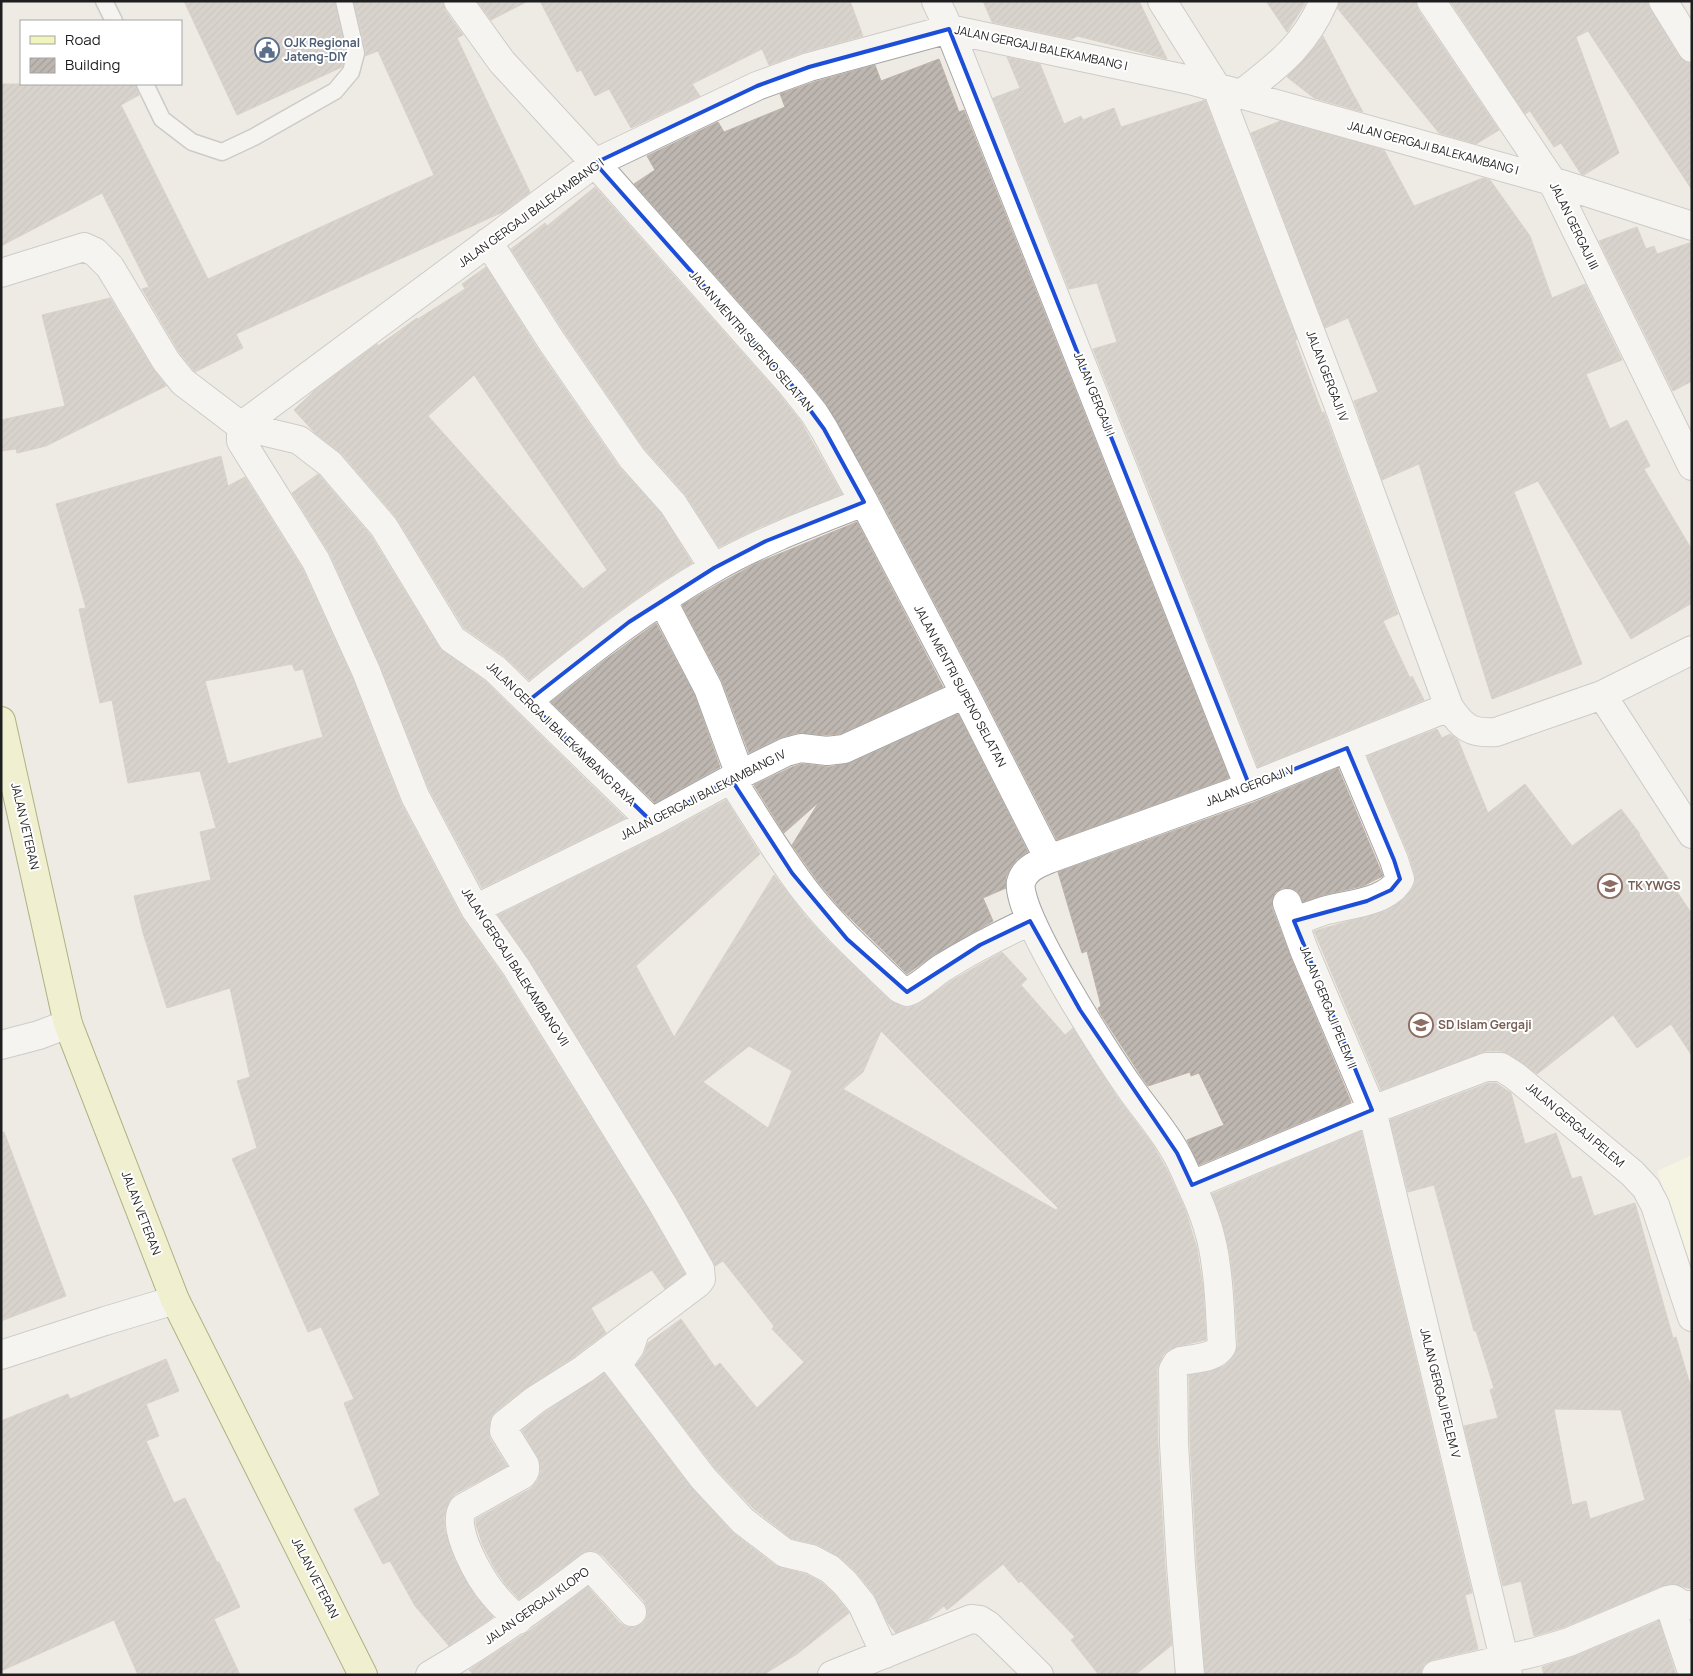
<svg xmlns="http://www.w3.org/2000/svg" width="1693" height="1676" font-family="Manrope,sans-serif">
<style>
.education{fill:#fcfdde}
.building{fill:url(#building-hatch);stroke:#bfb2a7;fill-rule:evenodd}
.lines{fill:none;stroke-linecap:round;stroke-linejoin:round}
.service-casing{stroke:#a5a5a5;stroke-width:19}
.minor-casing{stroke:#a5a5a5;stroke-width:30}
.secondary-casing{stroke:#606e0b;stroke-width:30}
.service{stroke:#fff;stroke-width:16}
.minor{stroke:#fff;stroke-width:28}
.secondary{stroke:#f1f5bb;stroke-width:28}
.marked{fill:none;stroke:#1d4ed8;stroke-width:4;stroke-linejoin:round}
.labels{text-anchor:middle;stroke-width:4;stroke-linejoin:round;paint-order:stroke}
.service-label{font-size:12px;font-weight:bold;fill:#4e5e75;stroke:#fff;text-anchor:start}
.street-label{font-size:12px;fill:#1e1e1e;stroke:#fff}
.education-label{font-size:12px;font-weight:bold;fill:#785e54;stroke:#fff;text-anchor:start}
</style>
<defs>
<pattern id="building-hatch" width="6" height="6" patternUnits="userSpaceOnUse" patternTransform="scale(1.25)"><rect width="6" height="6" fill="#beb7b1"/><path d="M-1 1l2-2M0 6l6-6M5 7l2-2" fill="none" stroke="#a39d98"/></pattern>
</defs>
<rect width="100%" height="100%" fill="#eeebe4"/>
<path class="education" d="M1692,1155V1271L1657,1171Z"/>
<path class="building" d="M184,1H334L346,53L342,67L237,115Z
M354,1H443L445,10L463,35L457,38L530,192L505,211L236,334L243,348L195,372L179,352L142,289L149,287L102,193L1,246V84H135L139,95L121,105L208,279L434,175L378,51L365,56L366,51Z
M477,1H528L491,20Z
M540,1H850L863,36L805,52L769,65L762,49L692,84L700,96L631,128L609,89L595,96L581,70L577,72Z
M983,1H1139L1167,59L1077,36L1072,39L992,22Z
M1266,1H1304L1305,4L1287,32Z
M1339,1H1416L1418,10L1499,130L1476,144L1439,133L1338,9Z
M1450,1H1647L1650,9L1679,56L1684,61L1692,64V190L1588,31L1576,37L1619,153L1584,175L1581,174L1561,143L1554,147L1530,111L1525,114Z
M1323,36L1352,92L1363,112L1314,98L1287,77L1310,53Z
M1007,57L1040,64L1064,124L1081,116L1083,120L1114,108L1121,127L1205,100L1297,339L1295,340L1322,413L1324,412L1398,614L1383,621L1410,678L1412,676L1424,700L1258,767L1093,349L1117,342L1097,283L1069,289L993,98L1020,88Z
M939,59L959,112L964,110L1229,778L1057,840L979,687L878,495L827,405L803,374L634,184L655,170L647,156L718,122L724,132L785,107L780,94L814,82L875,65L881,81Z
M1280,121L1384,150L1414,206L1483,178L1490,180L1530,236L1552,298L1585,284L1622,360L1586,374L1610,429L1627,420L1650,466L1644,469L1692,550V603L1631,639L1538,481L1514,492L1582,664L1492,699L1419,464L1382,480L1354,401L1378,392L1348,318L1325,328L1251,133Z
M595,187L779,394L801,422L842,494L762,526L719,547L685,494L644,448L565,333L511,249L545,223L547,226Z
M1637,227L1646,249L1654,246L1657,254L1692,242V381L1673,391L1599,241Z
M486,267L539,351L619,467L661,513L692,563L656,585L609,618L529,680L504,656L464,628L396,517L342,454L315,433L294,410L315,390L377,344L378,346L417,318L418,319L465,289L462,284ZM474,375L607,570L583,589L428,416Z
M110,298L153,369L166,386L46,446L17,453L16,449L1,451V420L65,406L42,315Z
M221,456L228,486L245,477L302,568L352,677L401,803L461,916L503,976L649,1211L685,1274L665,1289L652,1270L591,1308L606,1333L575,1356L527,1387L495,1412L490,1422L489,1429L490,1439L507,1466L455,1494L448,1503L444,1517L445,1531L454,1559L475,1596L493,1617L449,1646L415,1606L390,1561L383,1564L354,1509L380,1495L344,1403L354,1399L321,1327L308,1332L232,1159L257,1148L237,1081L250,1077L230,988L167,1008L143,933L134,896L211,880L200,832L216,828L200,771L128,783L112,700L100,703L79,609L86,608L56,504ZM292,664L295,671L303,669L323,737L228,764L205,681Z
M318,474L371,536L439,647L485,681L625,818L482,888L429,789L380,665L330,554L292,493Z
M857,522L943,687L840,734L827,735L797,733L779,738L749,753L722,681L682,605L722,582L757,563Z
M656,623L694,694L720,767L655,803L551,702L605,660Z
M958,714L1028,852L1017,859L1010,869L1006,877V888L983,898L993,921L934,955L907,974L840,908L819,883L792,845L819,802L784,833L754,785L792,767L802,764L829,767L850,763Z
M1437,729L1442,738L1450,734L1458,740L1488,813L1525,784L1572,846L1621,809L1640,834L1639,835L1692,914V1056L1671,1024L1637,1048L1613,1015L1537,1074L1509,1054L1501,1051H1486L1381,1090L1314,931L1385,911L1404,899L1413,888L1415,882V875L1409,855L1367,756Z
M1338,768L1383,876L1363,886L1323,895L1303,902L1297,891L1290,888H1282L1275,893L1272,901V908L1290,956L1351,1102L1199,1165L1187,1140L1224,1125L1199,1073L1191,1076L1190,1072L1148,1086L1143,1079L1100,1013L1098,1008L1101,1006L1087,951L1082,953L1058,872L1255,802Z
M726,800L760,854L636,966L674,1037L774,875L805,916L828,941L889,1000L901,1006L908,1008L920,1003L951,981L1002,952L1027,979L1021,985L1065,1035L1073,1028L1117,1097L1153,1145L1168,1172L1186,1212L1197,1249L1203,1288L1206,1340L1178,1346L1170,1349L1163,1355L1157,1370L1158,1444L1165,1567L1172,1645L1135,1675H1099L1071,1640L1075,1637L1021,1581L1019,1583L1003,1564L947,1610L944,1606L927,1620L896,1633L888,1623L874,1594L857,1573L841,1558L818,1545L792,1539L754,1509L715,1468L636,1365L643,1356L648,1343L681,1319L715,1367L720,1363L757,1408L804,1362L772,1329L774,1326L723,1261L715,1266L675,1195L529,959L498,915L659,836ZM881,1031L1058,1208L1056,1210L843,1089L863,1072ZM749,1046L792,1071L768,1128L703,1082Z
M1489,1083H1496L1511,1093L1525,1144L1556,1133L1572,1179L1581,1176L1594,1216L1635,1203L1673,1338L1676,1337L1692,1391V1589L1671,1584L1665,1585L1564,1627L1534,1636L1521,1581L1503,1586L1464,1426L1498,1418L1490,1390L1494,1388L1476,1331H1474L1434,1185L1408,1192L1390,1120ZM1554,1409L1621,1410L1645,1500L1590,1519L1586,1501L1572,1505Z
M1361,1131L1472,1593L1465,1595L1478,1649L1432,1660L1425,1664L1421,1670V1675H1205L1197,1565L1190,1442L1189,1375L1208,1372L1224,1366L1234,1355L1238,1345L1234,1285L1230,1254L1222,1221L1212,1194Z
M4,1132L66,1296L1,1321V1133Z
M166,1359L179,1391L146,1404L159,1436L146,1441L174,1503L185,1498L217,1562H219L240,1607L214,1619L240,1675H138L114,1620L1,1671V1421L68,1394L70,1399Z
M604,1373L691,1487L732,1532L776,1566L806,1574L821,1582L834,1594L849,1613L797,1654L763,1675H474L469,1670L529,1631L588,1587L620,1623L627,1627H636L642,1624L647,1617V1609L644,1601L602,1555L595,1551H587L581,1554L519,1599L506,1585L495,1569L483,1546L476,1525V1519L530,1489L538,1480L541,1471L538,1457L522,1430L544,1413Z
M1659,1621L1676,1675H1544L1542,1667L1575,1656Z"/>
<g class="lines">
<defs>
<path id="service" d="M104,1L114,21
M145,84L162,119L192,142L222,152L254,137L335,91L351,72L356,53L344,1"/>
<path id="minor" d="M458,1L502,62L595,163L791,384L814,413L824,429L864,502L965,694L1049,859
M936,1L949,29L1249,787
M1162,1L1217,88L1338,404L1449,707C1462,727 1471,734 1496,732L1602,695L1692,650
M1431,1L1552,181L1692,466
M1663,1L1692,48
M1240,95C1278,65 1304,47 1324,1
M488,242L552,342L632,458L673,504L714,568
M1,273L84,247L95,252L110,267L166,361L183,382L241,426L299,440L330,464L384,527L452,639L495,669L652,822
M241,426L595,163L757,86L809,67L949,29L1190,80L1552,181L1692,226
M241,426V441L316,561L366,671L415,796L475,909L516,967L662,1203L700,1269L701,1279L698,1283L584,1369L535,1400L505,1424L504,1431L525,1465V1471L522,1475L463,1508C450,1527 480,1579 494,1595C501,1604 510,1612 518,1620
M662,600L708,688L740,775
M1602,695L1692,834
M528,701C587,653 647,606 714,568C761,541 813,522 864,502
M731,779C756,817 779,857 807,893C834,928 868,958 900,989L907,992C920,987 930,976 942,968C971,950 1000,935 1030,921
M1287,903L1304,950L1372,1110L1508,1675
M475,909L652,822L731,779L786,752L801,748L827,751L844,749L965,694
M1294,921C1305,918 1316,913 1327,910C1350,904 1388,902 1400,879L1394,860L1347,748
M1,1045L39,1035L68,1024
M1192,1185L1372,1110L1486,1067H1501L1515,1076L1632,1173L1646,1188L1655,1205L1692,1317
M634,1335L630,1347L617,1365L703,1478L743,1521L785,1553L811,1559L830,1569L845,1583L862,1604L885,1654
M1,1355L105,1321L175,1300
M1668,1600L1692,1672
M430,1675C487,1642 538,1606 590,1566L632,1612
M832,1675L971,1619L980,1620L988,1625L1039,1675
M1190,1675L1181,1566L1174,1443L1173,1370L1177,1363L1181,1361C1194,1358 1215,1359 1222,1346C1220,1320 1220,1293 1216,1267C1213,1239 1204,1212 1192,1187C1187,1176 1182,1163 1176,1153C1163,1129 1145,1110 1130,1088C1108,1057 1014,912 1021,882C1025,868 1038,864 1049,859L1249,787L1449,707
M1436,1675L1536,1652L1569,1642L1668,1600L1673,1599L1683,1605H1692"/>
<path id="secondary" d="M1,721L68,1024L175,1300L363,1675"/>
</defs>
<use href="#service" class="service-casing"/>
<use href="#minor" class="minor-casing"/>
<use href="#secondary" class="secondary-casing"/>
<use href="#service" class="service"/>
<use href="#minor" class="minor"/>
<use href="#secondary" class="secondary"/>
</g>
<path d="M0 0H1693V1676H0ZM949,29L1250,787L1347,748L1394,860L1400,879L1391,890L1367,901L1294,921L1372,1110L1192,1185L1177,1153L1080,1010L1030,921L980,945L907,992L847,939L792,873L731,779L652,822L528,701L629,622L714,568L766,541L864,502L824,429L791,384L595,163L757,86L809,67Z" fill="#eeebe4" fill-opacity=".55" fill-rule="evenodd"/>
<path class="marked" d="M949,29L1250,787L1347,748L1394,860L1400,879L1391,890L1367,901L1294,921L1372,1110L1192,1185L1177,1153L1080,1010L1030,921L980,945L907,992L847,939L792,873L731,779L652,822L528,701L629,622L714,568L766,541L864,502L824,429L791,384L595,163L757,86L809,67Z"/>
<defs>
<symbol id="civic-ring" viewBox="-11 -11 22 22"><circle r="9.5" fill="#fff" stroke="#5c6f8a" stroke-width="1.5"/><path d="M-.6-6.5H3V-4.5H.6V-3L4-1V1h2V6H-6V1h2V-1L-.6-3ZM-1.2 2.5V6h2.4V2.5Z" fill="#5c6f8a"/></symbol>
<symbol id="school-ring" viewBox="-11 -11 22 22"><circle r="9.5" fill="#fff" stroke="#8d6e63" stroke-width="1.5"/><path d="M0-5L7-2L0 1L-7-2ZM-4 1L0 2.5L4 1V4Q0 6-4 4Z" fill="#8d6e63"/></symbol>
</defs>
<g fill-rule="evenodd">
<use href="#civic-ring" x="253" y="36" width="28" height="28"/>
<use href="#school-ring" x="1596" y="872" width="28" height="28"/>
<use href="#school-ring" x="1407" y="1011" width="28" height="28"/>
</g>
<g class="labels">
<g class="service-label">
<text x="284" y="47">OJK Regional<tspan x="284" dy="14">Jateng-DIY</tspan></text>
</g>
<g class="street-label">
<text transform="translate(1041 48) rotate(12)" y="4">JALAN GERGAJI BALEKAMBANG I</text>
<text transform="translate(1433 148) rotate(15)" y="4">JALAN GERGAJI BALEKAMBANG I</text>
<text transform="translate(531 213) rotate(-36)" y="4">JALAN GERGAJI BALEKAMBANG I</text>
<text transform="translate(1574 226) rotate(64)" y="4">JALAN GERGAJI III</text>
<text transform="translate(751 341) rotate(49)" y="4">JALAN MENTRI SUPENO SELATAN</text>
<text transform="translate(1327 376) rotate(69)" y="4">JALAN GERGAJI IV</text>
<text transform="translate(1094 394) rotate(68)" y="4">JALAN GERGAJI I</text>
<text transform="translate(960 686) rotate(62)" y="4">JALAN MENTRI SUPENO SELATAN</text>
<text transform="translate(561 734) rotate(44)" y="4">JALAN GERGAJI BALEKAMBANG RAYA</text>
<text transform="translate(1250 786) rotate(-21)" y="4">JALAN GERGAJI V</text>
<text transform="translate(703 795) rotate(-27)" y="4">JALAN GERGAJI BALEKAMBANG IV</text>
<text transform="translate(25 826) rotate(77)" y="4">JALAN VETERAN</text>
<text transform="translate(515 967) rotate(57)" y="4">JALAN GERGAJI BALEKAMBANG VII</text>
<text transform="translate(1328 1007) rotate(68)" y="4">JALAN GERGAJI PELEM II</text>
<text transform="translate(1575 1125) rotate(40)" y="4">JALAN GERGAJI PELEM</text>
<text transform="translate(141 1213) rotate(69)" y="4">JALAN VETERAN</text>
<text transform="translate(1440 1393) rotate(76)" y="4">JALAN GERGAJI PELEM V</text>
<text transform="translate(315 1578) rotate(63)" y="4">JALAN VETERAN</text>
<text transform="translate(537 1606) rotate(-35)" y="4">JALAN GERGAJI KLOPO</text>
</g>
<g class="education-label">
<text x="1628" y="890">TK YWGS</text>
<text x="1438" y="1029">SD Islam Gergaji</text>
</g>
</g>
<rect width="1693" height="1676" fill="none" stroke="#1e1e1e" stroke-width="5"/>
<rect x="20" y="20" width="162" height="65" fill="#ffffff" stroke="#a5a5a5"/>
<rect x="30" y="36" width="25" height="8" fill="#f1f5bb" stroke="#a5a5a5"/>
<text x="65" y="45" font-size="15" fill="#1e1e1e">Road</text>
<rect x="30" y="58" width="25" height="15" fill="url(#building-hatch)" stroke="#a5a5a5"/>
<text x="65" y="70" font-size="15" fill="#1e1e1e">Building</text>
</svg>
